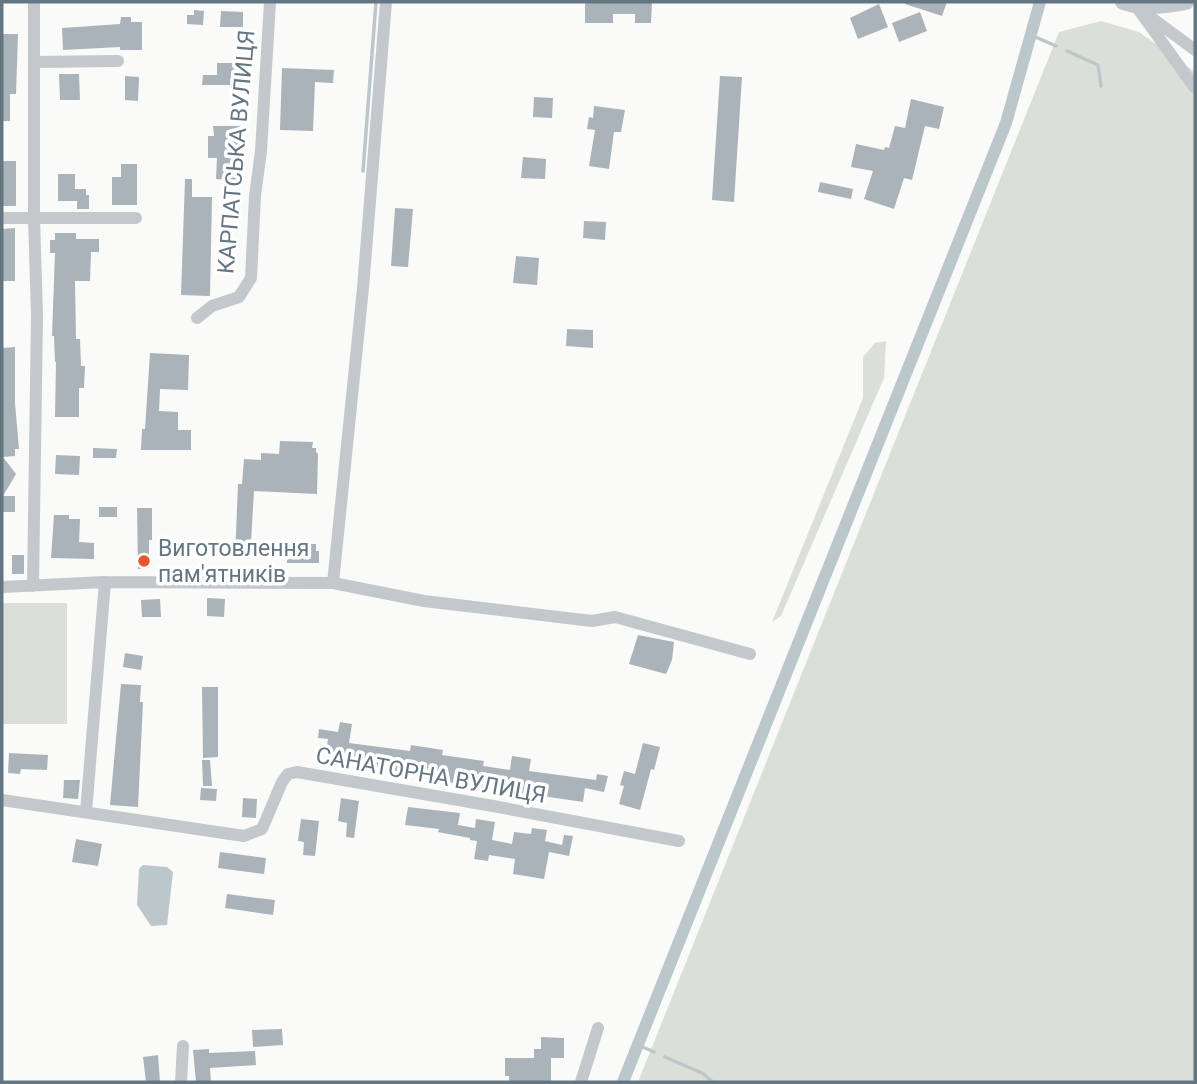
<svg xmlns="http://www.w3.org/2000/svg" width="1197" height="1084" font-family="Roboto,sans-serif">
<style>
.green{fill:#dadfd7}
.water{fill:#bbc7cb}
.lines{fill:none;stroke-linecap:round;stroke-linejoin:round}
.stream{stroke:#bbc7cb;stroke-width:3.5}
.canal{stroke:#bbc7cb;stroke-width:12}
.building{fill:#aab3b9}
.minor{stroke:#c3c8cc;stroke-width:12}
.tertiary{stroke:#c3c8cc;stroke-width:16}
.poi-dot{fill:#e4572e;stroke:#fff;stroke-width:2.5}
.labels{text-anchor:middle;stroke-width:7;stroke-linejoin:round;paint-order:stroke}
.street-label{font-size:23px;fill:#657683;stroke:#fff}
.poi-label{font-size:23px;fill:#657683;stroke:#fff;text-anchor:start}
</style>
<rect width="100%" height="100%" fill="#fafaf8"/>
<path class="green" d="M1101,21L1139,32L1195,72V1082H638L1059,32Z
M886,341L884,378L781,616L772,622L863,398V357L875,343Z
M2,603H67V724H2Z"/>
<path class="water" d="M143,865L167,867L173,872L167,925L151,926L137,905L139,869Z"/>
<g class="lines">
<path class="stream" d="M1031,35L1056,46
M1067,51L1098,65L1101,86
M363,171L376,2
M638,1045L654,1052
M665,1057L702,1073L713,1082"/>
<path class="canal" d="M623,1082L1006,123L1040,2"/>
</g>
<path class="building" d="M585,2H652L651,23H635V14H613V23H585Z
M906,2H947L942,16L905,4Z
M879,4L888,27L858,39L850,18Z
M194,10L204,11L203,25L187,24V15H194Z
M221,11L243,12V27H220Z
M920,12L927,31L899,42L892,23Z
M121,17H131V22H142V50H120V47L63,50L62,28L120,24Z
M2,34H18L16,94H10V121H2Z
M217,63H248V76H243V85H202L203,75H217Z
M282,68L334,70L333,83L315,82L313,131L280,130Z
M59,74H79L80,100H60Z
M125,76L139,77L138,101L125,100Z
M720,76L742,77L734,202L712,200Z
M534,97L553,98L552,118L533,117Z
M911,99L944,107L939,129L925,126L912,180L904,178L894,209L864,199L873,171L851,167L856,144L884,150L885,147L889,148L895,126L905,128Z
M594,106L625,110L621,132H614L609,169L589,166L595,130L587,129L589,117L593,118Z
M213,126H240L237,180L216,179L217,158H208V136H214Z
M523,157L546,159L545,179L521,178Z
M2,161H16V206H2Z
M121,164H137V205H112V177H121Z
M58,174H75V189H86V195H89V209H77V201H58Z
M185,179H192V197H212L210,296L181,295Z
M820,182L853,189L851,199L818,192Z
M395,208L413,209L408,267L391,266Z
M584,221L606,222L605,240L583,238Z
M15,228V281H2V229Z
M55,233H76V239H99V252H91L90,281H75L76,339H80L81,366H85L84,388H79V417H55L56,362H55L54,336H52L55,253H50V240H55Z
M516,256L539,258L537,285L513,283Z
M567,329L593,330V348L566,346Z
M15,347V403L19,449H15V456L3,457L16,474L3,496H15V512H2V348Z
M150,353L189,355L188,390L160,389L159,411L178,412V430H191V450H141L142,429H145Z
M280,441L313,442L312,448H316V452L318,454L317,494L254,491L250,559L235,558L238,484H242L244,459L261,460V453L279,454Z
M93,448L117,449L116,458H93Z
M56,455L80,456L79,475L55,474Z
M99,507H117V517H99Z
M137,508H152V540H149V568L138,569Z
M54,515H69V519H80L79,542L94,543V559L51,558Z
M305,544H316V551H319V563H287V550H305Z
M12,555H24V574H12Z
M207,598L225,599L224,617L207,616Z
M160,599L161,617H142L141,600Z
M638,635L674,642L672,660L666,674L629,664Z
M125,653L143,656L141,670L123,667Z
M121,684L141,685L140,702H143L138,807L110,805Z
M202,687H218V757L203,758Z
M340,722L352,724L349,743L410,751L411,745L443,750L442,755L484,761L483,766L510,770L512,756L531,759L529,771L596,780L597,774L608,776L604,792L585,788L583,802L426,779L427,777L325,759L328,739L318,738L319,729L338,732Z
M643,743L660,747L654,770L651,769L640,810L619,804L624,786L620,785L624,771L635,774Z
M9,753L48,755L47,770L21,769L20,774L8,773Z
M202,760H210L212,786H203Z
M64,780H80L78,799L63,798Z
M201,788L217,789L216,801L200,800Z
M243,798L257,799L256,818L242,817Z
M341,798L359,801L354,838L346,837L347,823L338,821Z
M408,807L460,813L458,825L475,828L476,819L495,822L492,840L512,844L514,832L531,834L532,828L547,830L545,841L562,845L564,835L573,836L569,856L549,852L544,879L513,874L515,859L489,855L488,861L474,859L477,841L470,840V838L438,832L439,829L405,825Z
M301,819L319,821L315,856L303,855L304,842L298,841Z
M76,839L102,844L98,866L72,862Z
M220,852L266,858L264,874L218,868Z
M227,894L275,900L273,915L225,908Z
M282,1029L283,1045L253,1047L252,1030Z
M541,1037L564,1038V1058H551V1082H509V1076H505V1058H534V1049H541Z
M209,1049V1053L255,1051L256,1065L210,1068L211,1082H196L193,1050Z
M158,1055L160,1082H146L143,1057Z"/>
<g class="lines">
<path class="minor" d="M1136,6L1195,88
M1145,13L1195,50
M34,62L118,61
M2,218H136
M197,318L212,306L239,297L251,278L255,196L261,151L270,2
M333,583L424,601L592,621L615,617L750,654
M33,586L37,315L34,218V2
M2,587L105,582L333,583L363,288L386,2
M2,800L244,836L262,829L282,782L288,774L297,772L493,806L679,841
M86,812L105,582
M181,1082L183,1046
M581,1082L598,1028"/>
<path class="tertiary" d="M1123,2C1144,9 1164,6 1186,2"/>
</g>
<circle class="poi-dot" cx="144" cy="561" r="7"/>
<g class="labels">
<g class="street-label">
<text transform="translate(236 152) rotate(-85)" y="8">КАРПАТСЬКА ВУЛИЦЯ</text>
<text transform="translate(431 775) rotate(10)" y="8">САНАТОРНА ВУЛИЦЯ</text>
</g>
<g class="poi-label">
<text x="158" y="556">Виготовлення<tspan x="158" dy="26">пам'ятників</tspan></text>
</g>
</g>
<rect width="1197" height="1084" fill="none" stroke="#657683" stroke-width="7"/>
</svg>
